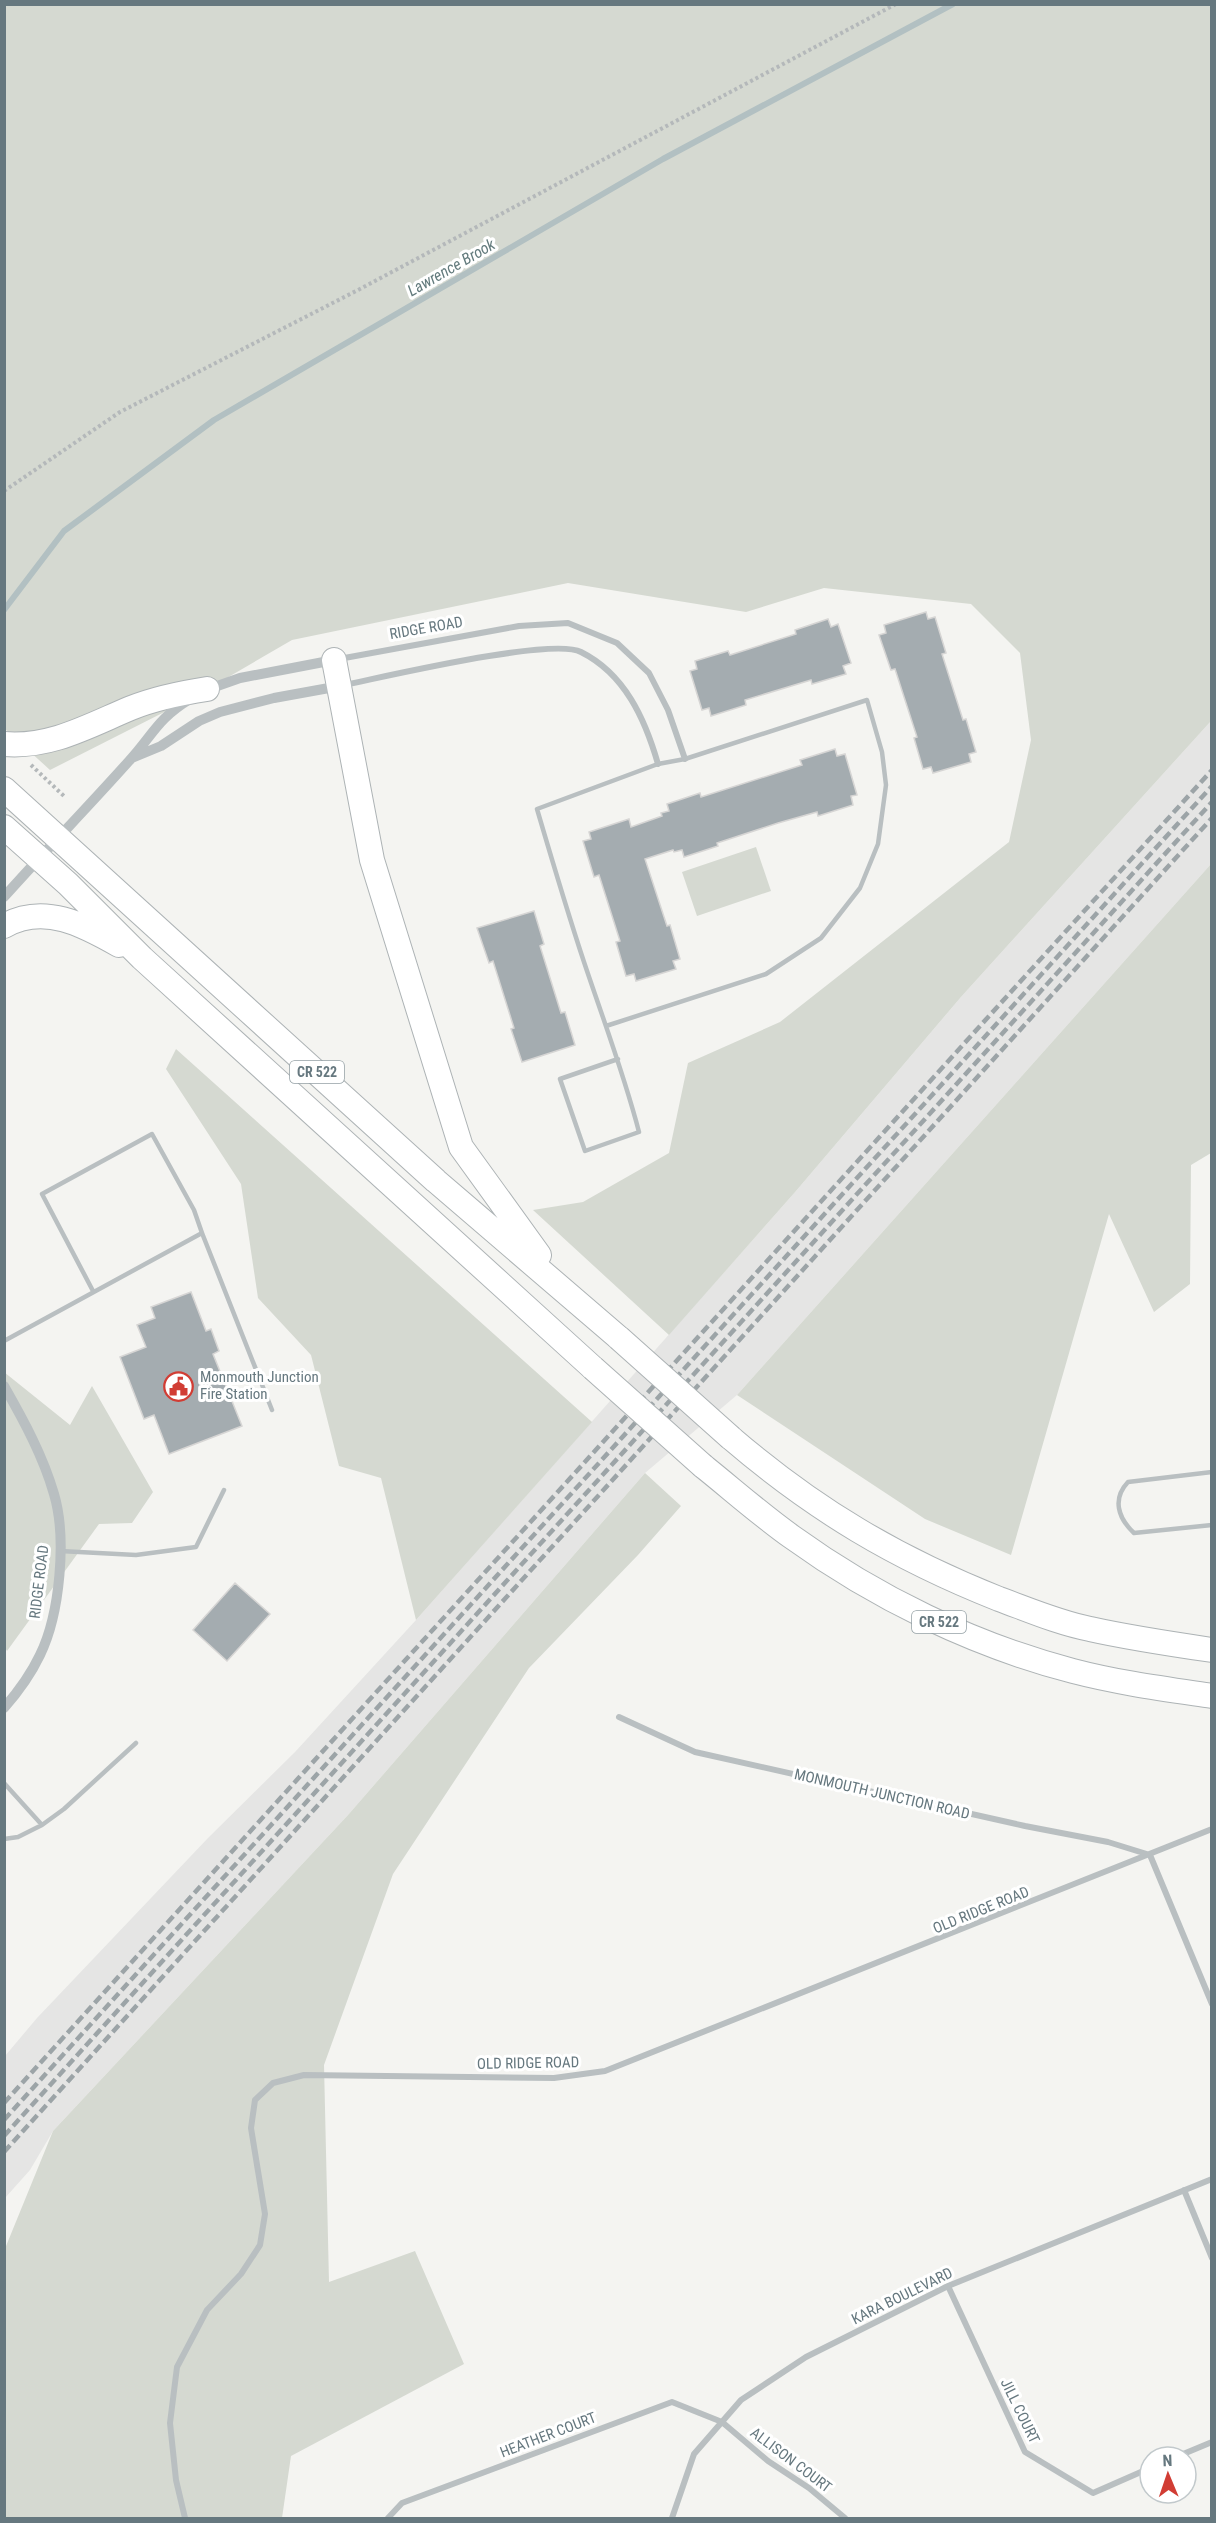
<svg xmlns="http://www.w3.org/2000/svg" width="1216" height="2523" font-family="'Roboto Condensed',sans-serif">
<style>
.built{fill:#e5e5e4}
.green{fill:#d5d9d1}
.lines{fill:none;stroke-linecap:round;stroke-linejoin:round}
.stream{stroke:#b2c0c2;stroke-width:6}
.building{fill:#a4acb0;stroke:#d6d5d4;stroke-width:1.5}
.primary-casing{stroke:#adb3b5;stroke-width:26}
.path{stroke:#b4b8ba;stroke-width:4;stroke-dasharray:3 3;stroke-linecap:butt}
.service{stroke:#b9bfc1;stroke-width:4.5}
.minor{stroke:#b9bfc1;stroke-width:6}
.tertiary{stroke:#b9bfc1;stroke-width:10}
.primary{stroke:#fff;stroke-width:24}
.rail{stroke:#9ca4a7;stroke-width:4.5;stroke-dasharray:9 4.5;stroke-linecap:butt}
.primary-bridge-casing{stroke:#adb3b5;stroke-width:26;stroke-linecap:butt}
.primary-bridge{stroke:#fff;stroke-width:24}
.labels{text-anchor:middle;stroke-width:6;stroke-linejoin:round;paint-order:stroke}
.shield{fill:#fff;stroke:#94a0a5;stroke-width:1.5}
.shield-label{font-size:14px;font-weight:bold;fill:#66787f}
.street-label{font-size:15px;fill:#66787f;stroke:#fff}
.poi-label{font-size:15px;fill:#66787f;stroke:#fff;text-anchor:start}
.water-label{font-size:16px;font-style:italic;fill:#627a7c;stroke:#fff}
</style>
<rect width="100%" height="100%" fill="#f4f4f1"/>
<path class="built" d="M1211,721V864L737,1395L645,1473L348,1815L53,2131L30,2170L5,2198V2056L37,2018L208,1838L295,1752L416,1620L796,1191L961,997Z"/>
<path class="green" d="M4,5H1211V721L961,997L796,1191L669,1335L533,1210L583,1202L669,1153L688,1063L780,1022L1009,842L1031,740L1020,653L971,604L824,588L746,612L568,583L292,640L194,697L50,770L5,729Z
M756,847L771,891L697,916L682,872Z
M1211,864V1153L1191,1165L1190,1284L1154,1312L1109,1214L1011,1555L925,1519L737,1395Z
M176,1049L592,1422L416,1620L381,1478L339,1466L311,1355L258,1298L241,1184L166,1069Z
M4,1372L70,1425L92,1386L153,1492L132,1523L99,1524L7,1651L4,1646Z
M645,1473L681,1506L638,1555L529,1668L393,1874L324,2065L329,2282L415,2251L464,2364L291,2456L282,2518H5L4,2251L53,2131L348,1815Z"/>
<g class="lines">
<path class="stream" d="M4,610L64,531L214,420L663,159L953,4"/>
</g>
<path class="building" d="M926,612L928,619L935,617L946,653L942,654L963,720L966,719L976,752L969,754L971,762L933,773L931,767L923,769L914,738L917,737L895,669L891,670L879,635L886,633L884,625Z
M828,619L831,627L838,624L851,663L843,666L846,674L812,684L811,680L745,700L746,705L711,716L709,708L702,710L690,671L697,669L695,661L728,651L730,655L796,634L795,630Z
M835,749L837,756L845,754L857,795L851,796L853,805L818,816L817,812L778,823L717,843L718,846L684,857L682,850L674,852L673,850L645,859L667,926L670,925L680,959L673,961L676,969L636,981L634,974L626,976L616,942L620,941L599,875L594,877L583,841L591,839L589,832L629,819L631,827L662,816L661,813L669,811L667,804L700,793L701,797L802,765L800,760Z
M534,911L544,944L540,946L561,1013L565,1012L575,1045L522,1062L511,1029L514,1028L493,961L489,963L477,928Z
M191,1292L206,1331L211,1329L219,1351L213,1354L242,1426L169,1454L154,1415L144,1419L120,1357L146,1347L137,1325L155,1318L151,1307Z
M235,1583L270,1614L227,1661L193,1630Z"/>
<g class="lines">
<defs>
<path id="primary" d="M334,660L372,860L461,1147L539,1255
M4,744C51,748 90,725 131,708C156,698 181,693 207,689
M4,789L436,1181L619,1338
M4,827L68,884L142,958L593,1368
M4,926C44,903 84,925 119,945
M731,1438C815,1510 896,1558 999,1599C1029,1610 1059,1623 1090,1629C1130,1638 1171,1644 1212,1650
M703,1466C733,1490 761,1515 792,1537C875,1597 973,1645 1073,1671C1119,1683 1165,1689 1212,1696"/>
</defs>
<use href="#primary" class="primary-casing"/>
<path class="path" d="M4,491L120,412L358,290L896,4
M31,765L65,797"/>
<path class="service" d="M606,1026L766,974L821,938L860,888L878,844L886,785L882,752L867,700L685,759L658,764L537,809C552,860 567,911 584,962C603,1019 624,1074 639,1132L585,1151L560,1079L618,1059
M202,1233L272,1410
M4,1341L202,1233L194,1210L152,1134L42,1194L93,1291
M1212,1472L1128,1482C1112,1499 1118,1518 1134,1533L1212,1525
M60,1551L136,1555L196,1547L224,1490
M4,1783L42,1825L64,1809L136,1743
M4,1839L18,1837L42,1825"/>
<path class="minor" d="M339,659L519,626L568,623L617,643L649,673L668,710L685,759
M344,685C384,677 552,637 581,652C625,674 645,719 658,764
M619,1717L695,1752L1025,1826L1108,1842L1150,1855L1212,2004
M1184,2190L1212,2258
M948,2286L1025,2452L1093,2493L1150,2468
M1176,2457L1212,2442
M185,2518L176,2480L170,2423L177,2367L207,2310L241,2274L260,2245L265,2214L251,2128L255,2100L273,2083L304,2075L554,2078L605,2071L1212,1829
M388,2518L402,2503L672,2402L722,2422L768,2461L809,2488L845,2518
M672,2518L694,2454L741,2400L806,2357L948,2286L1212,2179"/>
<path class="tertiary" d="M206,690L240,678L334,660
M132,758L161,746L199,721L220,712L274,698L340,686
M4,897C45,851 88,807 129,761C153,735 157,719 190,699
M4,1386C24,1421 43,1456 54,1494C67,1538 60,1614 40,1655C31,1674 18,1692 4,1708"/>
<use href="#primary" class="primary"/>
<path class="rail" d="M4,2103L1212,770
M4,2120L1212,786
M4,2136L1212,802
M4,2152L1212,818"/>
<defs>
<path id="primary-bridge" d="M619,1338L731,1438
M593,1368L703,1466"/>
</defs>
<use href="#primary-bridge" class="primary-bridge-casing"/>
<use href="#primary-bridge" class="primary-bridge"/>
</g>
<defs>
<symbol id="civic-ring" viewBox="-11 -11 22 22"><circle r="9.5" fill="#fff" stroke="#d13d34" stroke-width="1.5"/><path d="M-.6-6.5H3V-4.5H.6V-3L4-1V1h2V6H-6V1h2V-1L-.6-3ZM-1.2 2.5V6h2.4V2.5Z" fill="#d13d34"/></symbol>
</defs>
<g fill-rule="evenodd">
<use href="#civic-ring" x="162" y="1370" width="33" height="33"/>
</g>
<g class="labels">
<g class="shield">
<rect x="290" y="1061" width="54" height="22" rx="4.5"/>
<rect x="912" y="1611" width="54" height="22" rx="4.5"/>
</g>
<g class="shield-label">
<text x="317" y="1077">CR 522</text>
<text x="939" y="1627">CR 522</text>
</g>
<g class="street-label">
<text transform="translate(426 628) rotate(-10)" y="5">RIDGE ROAD</text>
<text transform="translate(39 1582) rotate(-83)" y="5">RIDGE ROAD</text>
<text transform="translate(882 1794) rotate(13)" y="5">MONMOUTH JUNCTION ROAD</text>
<text transform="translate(981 1910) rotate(-22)" y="5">OLD RIDGE ROAD</text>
<text transform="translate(528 2063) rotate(-1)" y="5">OLD RIDGE ROAD</text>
<text transform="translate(902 2296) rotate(-26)" y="5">KARA BOULEVARD</text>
<text transform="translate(1020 2411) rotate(64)" y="5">JILL COURT</text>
<text transform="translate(548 2435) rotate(-21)" y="5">HEATHER COURT</text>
<text transform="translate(791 2460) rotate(37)" y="5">ALLISON COURT</text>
</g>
<g class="poi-label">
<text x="200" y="1382">Monmouth Junction<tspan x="200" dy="17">Fire Station</tspan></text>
</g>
<g class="water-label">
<text transform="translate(451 267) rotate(-30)" y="6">Lawrence Brook</text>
</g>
</g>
<rect width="1216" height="2523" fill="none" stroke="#66787f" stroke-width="12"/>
<g transform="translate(1168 2475) rotate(358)"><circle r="28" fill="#ffffff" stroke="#c2c9cc" stroke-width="1.5"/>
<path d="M0-4.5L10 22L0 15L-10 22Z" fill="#d13d34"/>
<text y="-9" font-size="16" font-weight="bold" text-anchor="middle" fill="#66787f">N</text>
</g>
</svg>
